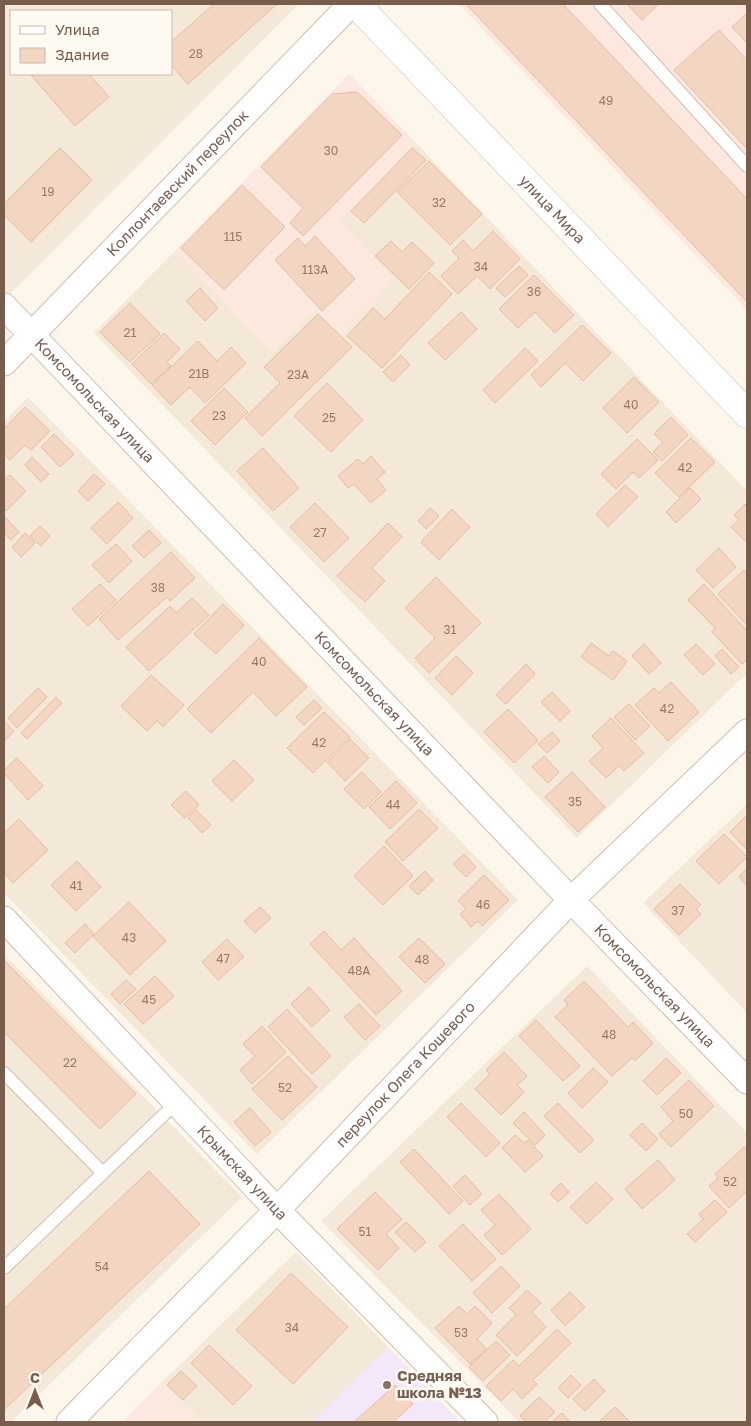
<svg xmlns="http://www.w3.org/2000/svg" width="751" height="1426" font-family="'Golos Text',sans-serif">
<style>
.residential{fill:#f4e8d9;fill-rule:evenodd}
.commercial{fill:#fce8df}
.education{fill:#f3e7f9}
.building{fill:#f2d6c2;stroke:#e5bca2}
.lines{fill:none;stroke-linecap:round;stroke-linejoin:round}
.service-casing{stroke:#cfbeaf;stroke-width:14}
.minor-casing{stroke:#cfbeaf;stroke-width:27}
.tertiary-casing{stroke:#cfbeaf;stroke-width:29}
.service{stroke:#fff;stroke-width:12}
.minor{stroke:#fff;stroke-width:25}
.tertiary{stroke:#fff;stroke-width:28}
.education-dot{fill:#8d6e63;stroke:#fffaf1;stroke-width:2}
.labels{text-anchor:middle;stroke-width:5;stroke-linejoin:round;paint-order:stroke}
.number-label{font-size:12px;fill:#967b6a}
.street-label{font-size:15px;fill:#785d4d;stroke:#fffaf1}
.education-label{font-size:15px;font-weight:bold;fill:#785e54;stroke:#fffaf1;text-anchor:start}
</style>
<rect width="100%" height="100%" fill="#fdf6ea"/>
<path class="residential" d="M4,4H295L297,6L4,300ZM11,11H171V74H11Z
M416,143L747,491V673L577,838L94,333L175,251L272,352L316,310L342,335L394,279L339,220Z
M28,397L518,900L257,1154L4,893V422Z
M747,804V1013L643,903Z
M4,954L242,1197L11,1422H4Z
M587,966L747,1133V1422H519L321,1221Z
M296,1252L388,1347L311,1422H205L161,1383Z"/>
<path class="commercial" d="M459,4H747V310Z
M349,74L416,143L339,220L395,279L342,335L316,310L272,352L175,251Z
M161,1383L205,1422H122Z"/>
<path class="education" d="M388,1347L460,1422H311Z"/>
<path class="building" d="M214,4H277L188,84L171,65V42Z
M466,4H563L747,199V302Z
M627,4H659L642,20Z
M747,13V43L732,27Z
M719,30L747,60V145L745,147L674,70Z
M30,74H89L109,97L75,126Z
M357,92L402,135L303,236L290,223L303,208L261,167L332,94Z
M60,148L92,180L31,242L4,215V204Z
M412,148L426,160L364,223L351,211Z
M429,161L482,214L450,245L397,192Z
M242,185L285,227L224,290L181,248Z
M493,231L520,259L490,289L477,276L458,294L441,276L459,258L452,251L463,240L473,251Z
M315,236L355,279L322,311L275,260L298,238L305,246Z
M391,241L402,252L412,242L434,263L409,289L375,256Z
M519,266L528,275L505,297L496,288Z
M429,272L452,294L382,368L347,336L373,308L385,319Z
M534,275L574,315L555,333L535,312L518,328L499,309Z
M200,288L218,308L205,321L186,301Z
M130,303L160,334L130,362L100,332Z
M461,312L477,329L445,360L428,343Z
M318,314L352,347L262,436L245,418L280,383L264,367Z
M582,325L611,353L583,381L565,363L541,387L531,375Z
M164,333L180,349L167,362L171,366L151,384L132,364Z
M198,341L217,361L231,347L246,363L205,403L190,387L171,405L152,385Z
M525,348L538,361L495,403L483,390Z
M401,355L410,365L393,382L383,372Z
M634,377L659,402L627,433L603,408Z
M327,383L363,420L331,452L294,416Z
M224,388L248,412L215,445L191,421Z
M25,407L50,431L31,450L25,445L10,460L4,454V429Z
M671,417L688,435L662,461L653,452L663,442L654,434Z
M54,434L74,454L60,467L41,447Z
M691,438L715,462L679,497L655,473Z
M637,439L658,460L639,478L633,472L616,489L601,474Z
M263,448L299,488L273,511L237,471Z
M371,456L385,472L377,479L386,490L371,503L354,484L348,488L338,476L358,459L363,464Z
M32,457L49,474L41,482L25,465Z
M94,474L105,484L88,501L78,491Z
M10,475L26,491L6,511L4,509V480Z
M625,485L638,497L608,527L596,514Z
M690,488L701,499L676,523L666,512Z
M118,502L133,518L107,544L91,528Z
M315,503L349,538L324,562L290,527Z
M745,504L747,507V543L731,527L739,520L734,515Z
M430,508L439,516L426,529L418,521Z
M452,509L470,527L439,560L421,542Z
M4,516L19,532L11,540L4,533Z
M388,523L402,537L372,568L385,581L365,602L337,576Z
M40,526L50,536L41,546L30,536Z
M149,530L161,543L144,558L132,546Z
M25,533L35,543L21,557L12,547Z
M116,544L132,561L109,583L92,565Z
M719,548L736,567L713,588L696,570Z
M171,552L195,578L170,601L167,597L118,640L99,619Z
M744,570L747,574V625L718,594Z
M436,577L481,623L429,673L415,658L435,638L405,608Z
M100,584L116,600L88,626L72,609Z
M704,584L747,631V659L742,664L712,632L715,628L688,600Z
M192,598L209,615L149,671L126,647L170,606L176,613Z
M223,604L244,625L216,654L194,634Z
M259,638L307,687L276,716L253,692L211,733L187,709Z
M591,643L609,656L613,651L627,661L613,680L581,657Z
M644,644L661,663L649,674L632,656Z
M696,644L715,664L703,675L684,655Z
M722,649L739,667L731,674L715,656Z
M456,656L473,673L452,695L435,678Z
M526,664L535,674L506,704L496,695Z
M151,675L184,705L163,727L157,721L147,731L121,706Z
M671,682L699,712L668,741L635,705L654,688L659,693Z
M38,688L47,697L17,728L8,718Z
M552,692L570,711L560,721L541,702Z
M56,697L62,703L27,739L21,733Z
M314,700L322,708L304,725L296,717Z
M629,704L650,726L635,740L614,717Z
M508,709L538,740L514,763L484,732Z
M324,712L350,737L313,773L287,748Z
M611,718L644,753L624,771L619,766L606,778L589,761L603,748L592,736Z
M5,722L14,731L4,741V724Z
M552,732L560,741L547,753L538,744Z
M350,739L369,758L345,781L327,762Z
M544,756L559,772L548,783L532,767Z
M17,758L43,786L28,800L4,773V770Z
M234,760L254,780L232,801L212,781Z
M362,772L381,792L364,809L344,789Z
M572,772L605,807L578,832L545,797Z
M396,781L417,803L390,829L369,807Z
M186,791L199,805L185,818L171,805Z
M419,809L438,828L403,861L385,842Z
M196,810L211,825L202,833L188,818Z
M747,815V850L730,832Z
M19,819L48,850L13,883L4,873V833Z
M724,834L747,857L719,884L696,861Z
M384,846L413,876L383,905L354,876Z
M464,854L476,867L466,877L453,864Z
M77,861L101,887L76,911L51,885Z
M747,868V886L739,877Z
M425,871L433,880L418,895L409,886Z
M484,875L509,900L482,926L478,921L471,927L460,914L466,909L458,901Z
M680,884L701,905L696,909L701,914L679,935L654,909Z
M129,902L166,941L130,975L93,936Z
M260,907L271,918L255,933L244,921Z
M85,924L94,934L75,953L65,943Z
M324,931L341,950L354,938L402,991L376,1015L310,944Z
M419,938L445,964L425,983L399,957Z
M227,939L244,957L218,980L202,962Z
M4,960L136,1094L100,1129L4,1032Z
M155,976L174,996L143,1024L124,1004Z
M126,980L136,989L120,1004L111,994Z
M584,981L628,1027L633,1022L653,1043L635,1061L632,1058L612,1076L555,1017L568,1005L564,1000Z
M309,987L330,1010L312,1027L291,1004Z
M359,1004L380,1026L365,1040L344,1017Z
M287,1009L331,1056L312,1074L268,1027Z
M536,1020L580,1066L563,1081L519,1036Z
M262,1026L286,1052L252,1084L240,1070L255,1056L243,1044Z
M504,1052L527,1076L517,1085L524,1092L501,1115L475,1089L490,1074L486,1070Z
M288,1056L317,1087L282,1120L252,1089Z
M666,1058L681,1073L657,1095L643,1081Z
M593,1068L608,1082L582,1108L568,1093Z
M689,1080L714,1106L671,1147L659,1134L673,1121L661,1107Z
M461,1103L500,1143L486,1157L447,1117Z
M558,1103L594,1140L580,1153L544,1116Z
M250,1108L271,1132L255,1146L234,1122Z
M524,1112L545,1135L535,1145L513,1123Z
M642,1123L658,1139L646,1151L630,1135Z
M515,1135L524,1143L528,1140L543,1156L525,1172L502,1148Z
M744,1147L747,1151V1191L729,1208L709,1186L718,1178L715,1174Z
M414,1149L463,1201L449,1214L400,1162Z
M658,1160L675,1180L642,1209L625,1189Z
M149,1171L200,1224L4,1410V1309Z
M465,1175L482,1194L470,1205L453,1186Z
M596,1182L613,1199L587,1224L570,1207Z
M561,1183L569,1192L558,1202L550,1194Z
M375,1192L402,1219L386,1234L399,1248L378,1270L337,1229Z
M499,1194L531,1229L502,1255L484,1235L495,1225L481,1210Z
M715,1200L727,1212L695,1242L687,1234L703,1219L699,1214Z
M406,1222L426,1242L415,1252L395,1232Z
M463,1224L496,1259L472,1281L439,1246Z
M501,1266L520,1286L492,1313L473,1293Z
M291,1273L348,1327L293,1384L236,1330Z
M527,1290L541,1303L532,1312L546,1327L517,1356L496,1335L516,1315L509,1308Z
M570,1292L585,1307L565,1326L551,1310Z
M459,1306L467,1314L475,1306L492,1323L477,1339L487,1349L470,1364L435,1328Z
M557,1329L571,1343L533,1380L537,1384L522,1399L513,1389L501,1401L486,1386L513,1360L519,1366Z
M496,1341L510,1355L483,1381L469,1367Z
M209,1345L252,1386L233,1405L191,1363Z
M181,1371L197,1386L183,1400L167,1385Z
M571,1375L581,1385L568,1398L558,1388Z
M594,1379L605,1391L585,1411L573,1399Z
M395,1385L413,1404L393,1422H354Z
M539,1397L555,1412L544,1422H526L520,1416Z
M615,1407L630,1422H599Z
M562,1413L570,1422H552Z"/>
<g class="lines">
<defs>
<path id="service" d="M600,4L747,166
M4,1073L103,1173
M4,1268L176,1103"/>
<g id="minor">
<path id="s1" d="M4,306L571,900L747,1081"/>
<path id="s2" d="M4,363L351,4"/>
<path id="s3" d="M4,919L277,1210L485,1422"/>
<path id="s4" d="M69,1422L277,1210L571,900L747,732"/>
</g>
<g id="tertiary">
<path id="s5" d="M356,4L747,414"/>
</g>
</defs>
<use href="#service" class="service-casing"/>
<use href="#minor" class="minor-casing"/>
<use href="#tertiary" class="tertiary-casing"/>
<use href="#service" class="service"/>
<use href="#minor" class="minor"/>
<use href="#tertiary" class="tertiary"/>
</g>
<circle class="education-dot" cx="387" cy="1385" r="5"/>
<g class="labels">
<g class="number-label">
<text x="196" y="58">28</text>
<text x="606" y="105">49</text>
<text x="331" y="155">30</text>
<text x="48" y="196">19</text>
<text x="439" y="207">32</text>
<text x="233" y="241">115</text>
<text x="481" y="271">34</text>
<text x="315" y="274">113А</text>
<text x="534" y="296">36</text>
<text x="130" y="337">21</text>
<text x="199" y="378">21В</text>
<text x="298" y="379">23А</text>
<text x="631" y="409">40</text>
<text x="219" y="420">23</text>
<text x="329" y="422">25</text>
<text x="685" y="472">42</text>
<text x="320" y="537">27</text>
<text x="158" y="592">38</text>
<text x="450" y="634">31</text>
<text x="259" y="666">40</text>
<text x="667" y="713">42</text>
<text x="319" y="747">42</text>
<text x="575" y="806">35</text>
<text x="393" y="809">44</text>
<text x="76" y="890">41</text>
<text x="483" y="909">46</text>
<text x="678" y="915">37</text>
<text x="129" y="942">43</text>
<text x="223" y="963">47</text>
<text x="422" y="964">48</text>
<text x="359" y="975">48А</text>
<text x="149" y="1004">45</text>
<text x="609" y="1039">48</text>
<text x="70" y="1067">22</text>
<text x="285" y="1092">52</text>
<text x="686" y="1118">50</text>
<text x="730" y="1186">52</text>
<text x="365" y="1236">51</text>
<text x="102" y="1271">54</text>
<text x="292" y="1332">34</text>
<text x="461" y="1337">53</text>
</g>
<g class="street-label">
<text dy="5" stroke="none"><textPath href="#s2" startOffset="250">Коллонтаевский переулок</textPath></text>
<text dy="5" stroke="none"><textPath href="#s5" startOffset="284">улица Мира</textPath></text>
<text dy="5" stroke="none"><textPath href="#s1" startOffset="131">Комсомольская улица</textPath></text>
<text dy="5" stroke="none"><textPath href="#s1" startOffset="536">Комсомольская улица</textPath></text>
<text dy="5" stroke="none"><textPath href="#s1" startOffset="941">Комсомольская улица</textPath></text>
<text dy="5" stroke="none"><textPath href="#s4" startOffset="484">переулок Олега Кошевого</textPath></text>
<text dy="5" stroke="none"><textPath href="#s3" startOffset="348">Крымская улица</textPath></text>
</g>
<g class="education-label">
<text x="397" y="1381">Средняя<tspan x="397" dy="17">школа №13</tspan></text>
</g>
</g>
<rect width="751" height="1426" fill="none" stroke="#785d4d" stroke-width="10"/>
<rect x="10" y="10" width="162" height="65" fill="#fffaf1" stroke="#c9bbaf"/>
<rect x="20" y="26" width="25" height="8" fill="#ffffff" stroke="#c9bbaf"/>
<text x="55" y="35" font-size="15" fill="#785d4d">Улица</text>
<rect x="20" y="48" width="25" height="15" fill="#f2d6c2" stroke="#c9bbaf"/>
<text x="55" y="60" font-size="15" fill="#785d4d">Здание</text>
<g transform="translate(35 1391)" stroke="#fffaf1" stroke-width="4" paint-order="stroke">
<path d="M0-4L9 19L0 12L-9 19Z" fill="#785d4d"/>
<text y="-8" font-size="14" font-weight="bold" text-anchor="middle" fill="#785d4d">С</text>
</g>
</svg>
